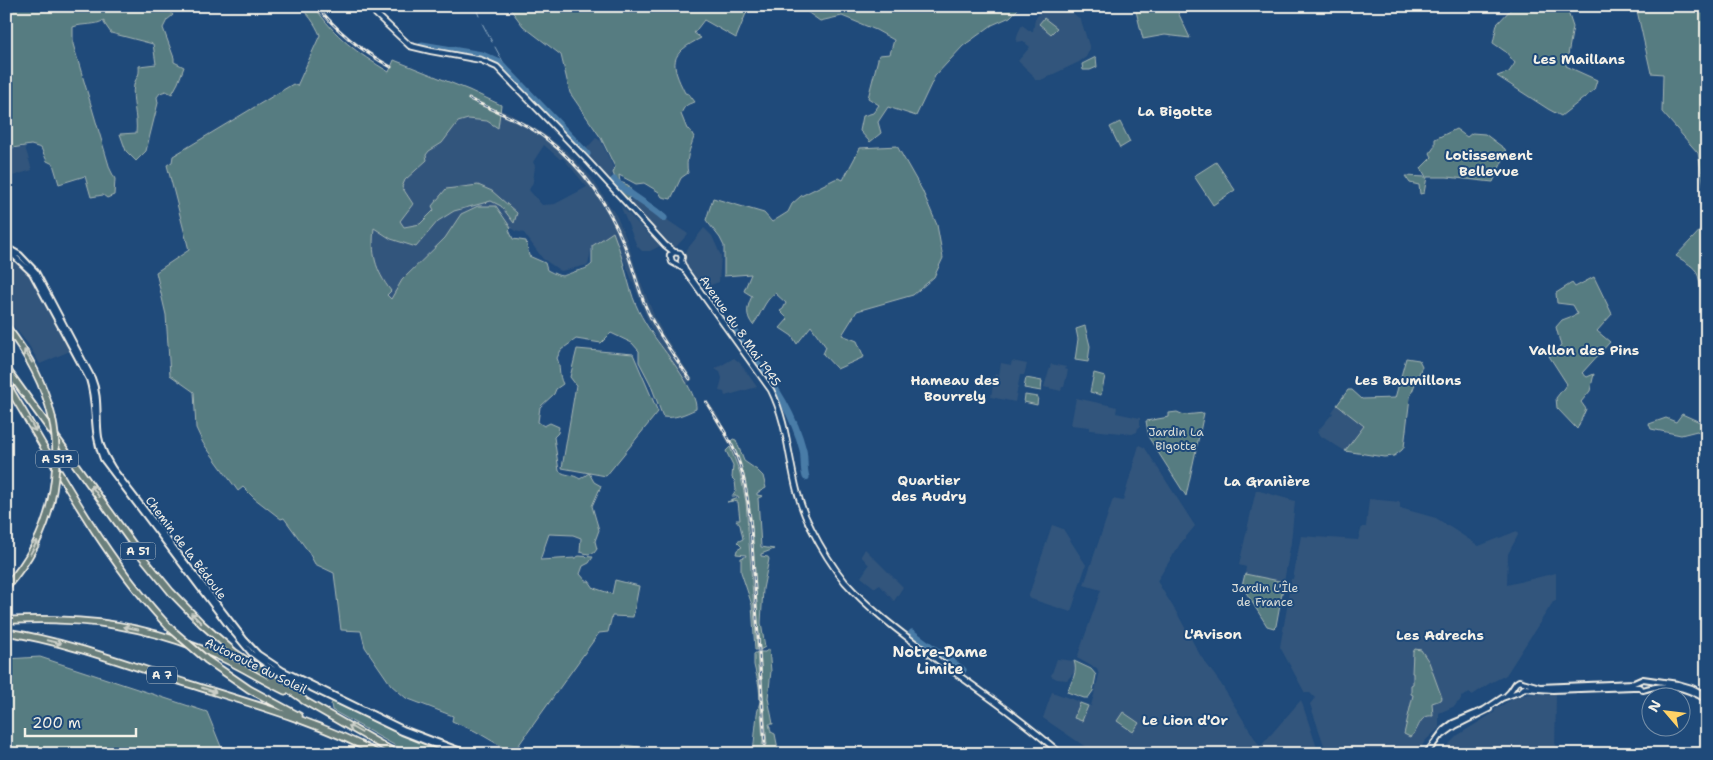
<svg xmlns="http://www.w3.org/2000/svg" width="1713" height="760" font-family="'Shantell Sans',sans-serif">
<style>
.built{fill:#32557c;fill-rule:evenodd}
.green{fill:#577b81;stroke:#a6b6b4}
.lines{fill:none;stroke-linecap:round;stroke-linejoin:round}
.stream{stroke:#8eaac1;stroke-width:1}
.river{stroke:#4a7ba7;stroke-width:7}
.tertiary-casing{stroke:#f4f1e8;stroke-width:8}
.secondary-casing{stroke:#f4f1e8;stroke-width:8}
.motorway-casing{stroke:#f4f1e8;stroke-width:9}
.tertiary{stroke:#1f4a7a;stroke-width:4}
.secondary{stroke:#1f4a7a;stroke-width:4.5}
.motorway{stroke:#6b7f7c;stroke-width:5.5}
.rail-casing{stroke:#f4f1e8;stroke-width:3}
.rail{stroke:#1f4a7a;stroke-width:1;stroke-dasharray:4;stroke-linecap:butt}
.motorway-bridge-casing{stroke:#f4f1e8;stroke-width:9;stroke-linecap:butt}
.motorway-bridge{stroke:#6b7f7c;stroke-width:5.5}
.oneway{stroke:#cbcfc8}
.labels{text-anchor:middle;stroke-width:4;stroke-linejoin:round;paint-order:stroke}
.shield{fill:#1f4a7a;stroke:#b4bfc7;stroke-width:1}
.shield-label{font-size:11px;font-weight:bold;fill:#f4f1e8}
.street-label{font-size:12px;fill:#f4f1e8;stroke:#1f4a7a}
.park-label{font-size:12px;fill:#dcdfd9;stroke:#1f4a7a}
.neighbourhood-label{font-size:14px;font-weight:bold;fill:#f4f1e8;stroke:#1f4a7a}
.quarter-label{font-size:15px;font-weight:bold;fill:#f4f1e8;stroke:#1f4a7a}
</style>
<rect width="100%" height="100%" fill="#1f4a7a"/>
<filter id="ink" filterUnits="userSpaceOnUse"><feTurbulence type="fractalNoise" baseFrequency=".02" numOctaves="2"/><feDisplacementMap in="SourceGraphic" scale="10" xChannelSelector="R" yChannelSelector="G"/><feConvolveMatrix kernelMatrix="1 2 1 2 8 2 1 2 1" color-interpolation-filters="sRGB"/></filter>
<g filter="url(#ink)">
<path class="built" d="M1045,6H1065L1081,20L1090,49L1086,57L1079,62L1041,80H1035L1032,74L1018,61L1030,47L1023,41L1016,42L1018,33L1022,25L1030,31H1033L1035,19Z
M469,96L508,113L540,131L569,153L592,178L617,217L627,240L638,275L655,318L666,338L693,379L687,384L663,349L650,326L613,232L592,246L588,265L561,271L543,259L524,233L515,231L511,228L500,210L478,206L461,214L445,238L402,280L392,300L387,295L390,290L385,283L375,264L372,249L374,227L391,239L416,247L438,221L454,211L491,201L501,206L514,223L492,191L434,209L420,224L404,227L400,221L413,204L402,187L405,180L427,160L426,155L429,151L442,143L458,122L468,119L488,121L493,126ZM544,145L560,159L563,158L587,187L555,204L542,205L529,190L533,182L535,166L533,162Z
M596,138L601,141L614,169L610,180L585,150Z
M25,147L32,170L6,178V150Z
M633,198L657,213L688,234L675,248L660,236L629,201Z
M620,205L660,246L650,251H642L637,246Z
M704,228L712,236L721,256L719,282L703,288L685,263V252Z
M6,253L16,259L32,276L72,350L40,364L28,344L6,317Z
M734,358L740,363L757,387L725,396L724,392L719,391L722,378L720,372L715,369Z
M1012,361L1027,364L1024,375H1020L1015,402L991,397L995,374L999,375L1001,363L1011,365Z
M1051,364L1066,367L1065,369L1068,370L1064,387H1062L1061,391L1044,387Z
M1076,398L1117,407L1116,413L1140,418V427L1138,428L1137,432L1132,434L1090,430V427L1071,425Z
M708,401L719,417L731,441L741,464L747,486L752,527L760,650H757L749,531L742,482L730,447L714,418L704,403Z
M1337,405L1364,426L1345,451L1319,435L1317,432L1333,413L1332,412Z
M1139,445L1145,448L1195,526L1180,544L1157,581L1178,615L1200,655L1221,684L1260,747L1301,700L1319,754H1096L1043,718L1052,692L1091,706L1099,675L1097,669L1077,658L1101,590L1084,585L1113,499L1123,501Z
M1256,490L1295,501L1291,542L1284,582L1245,574L1246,567L1239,565Z
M1369,499L1400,502V508L1436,518L1479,546L1517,531L1518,535L1508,554L1507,585L1556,573V601L1553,602L1506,675L1490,683L1474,694L1472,695L1470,693L1461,697V700L1456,704L1455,706L1439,713V728L1425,741L1417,754H1327L1310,704L1315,698L1310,693H1305L1280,647L1288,602H1290V599L1288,598L1291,579H1293L1301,536L1358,540L1362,527H1366Z
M1052,525L1063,529L1086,565L1071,612L1028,598Z
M865,549L903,587L894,601L880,585L875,588L861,577L869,565L861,556Z
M757,652H760L768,745H762Z
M1057,659L1074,661L1076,664L1074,673L1067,680L1057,679L1051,676Z
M1556,693L1555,754H1439L1458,735L1495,712L1494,710L1516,697L1529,694Z"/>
<path class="green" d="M6,6H166L173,15L167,20L163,28L174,58V62L184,67L178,83L172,94L166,91L160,93L157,97L158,103L146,151L136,161L126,151L120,134L136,133C138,117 131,100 134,85C136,76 140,78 139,66L156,64L153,44L111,33L104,23V20C96,26 83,23 73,27V44L110,169L115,179L114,195L107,198L103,195L91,197L85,176L59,184L53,164L47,161L41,148L31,145L6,149Z
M297,6H314C336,38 356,52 389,72L394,60L469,90L501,105L498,128L487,121L468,119L458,122L442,143L429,151L426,155L427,160L405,180L402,187L413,204L400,221L404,227L420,224L434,210L432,206L446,189L478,185L492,191L517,213L514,223L501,206L491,201L454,211L438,221L416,247L391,239L374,228C371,253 375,270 391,291L387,295L391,299L402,280L445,238L461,214L478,206H496L511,228L509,230L513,239L526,241L529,256L545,263L547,270C565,279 560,276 577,271C584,269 587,269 592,264V246L613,232C621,251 625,271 631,291C636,309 646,325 656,339C666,353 698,393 696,409C685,414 675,419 663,417L650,383L639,362V351L632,343L611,333L601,343L576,339L561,350L557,358C561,367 558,375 563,384L556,389L554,394L540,407L538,422L544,426L550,423L559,427L558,433L554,437L559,471C566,476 573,474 580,479L589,473L594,482L601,486L592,506L599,530L595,541L597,549L594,553L588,554L580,552L581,538L573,535L549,534L540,560L575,558L579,556L593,557L589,563L583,566L580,574L586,581H589L594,588L612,594L615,580L639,586L633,617L612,616L608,632L599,633L513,753L475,731L452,721L453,716L406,698L391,685L365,647L361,631L341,630L334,573L315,564L308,551L284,518L281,519L254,498L243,487L238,491L203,443L196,428L194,392L170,375L166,315L156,272L189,250L167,165L172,162L173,156L293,84L297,86L320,35C314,22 309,14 297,6Z
M508,6H749L736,38L704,20L694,33L701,38C669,54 670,63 685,93L689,94L695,102C687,104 684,106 681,114L687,129L690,130L694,137C690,149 685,160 688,173L681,178L671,199L662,197L659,192L644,183L636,184L619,175L620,182L628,185L633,194L628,199L609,181L613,177L615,178L613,173L615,167L601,138L570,93L561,55L523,26Z
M805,6H1021L1010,17L992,25L963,46L935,76L916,116L888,107L878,122L881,133L870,142L860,131L863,116L873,113L879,105L868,98L879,55L890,54L894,40L876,30L842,16L820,21L803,9Z
M1133,6H1175L1190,38L1165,35L1143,39L1136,11Z
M1514,6H1566L1573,27L1566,66L1597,80L1594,90L1561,116L1548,109L1497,76L1509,72L1515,63L1506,52L1493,43L1497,24Z
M1636,6H1707V202L1698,153L1662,112L1663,74L1651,73Z
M1044,18L1057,28L1051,34L1039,24Z
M1096,57L1097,67L1090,70H1083L1082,64Z
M1120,122L1130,142L1120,148L1110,127Z
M1456,129L1467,137L1472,133L1485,134L1505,149L1506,153L1493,182L1447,177H1427L1424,193L1420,194L1419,185L1410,183L1405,176L1426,177L1421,168L1432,157L1430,153L1435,146V139Z
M897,146L922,190L937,225L943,258L934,277L913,295L857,311L842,335L857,341L864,357L837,369L823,354L826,347L811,326L797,344L792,336L780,328L788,319L780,311L783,309L786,303L775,293C764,301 761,315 753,325C745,315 747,307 752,296L744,291L751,274L724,276V246L720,238L706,220L713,198L764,213L772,222L788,212L792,204L801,196L835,179L839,178L843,180L860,148Z
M1216,162L1235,190L1213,205L1194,176Z
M1707,223V315C1700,302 1703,284 1696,271C1692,265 1682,260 1676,256Z
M1594,277L1612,314L1597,331L1610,342L1582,373L1587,377L1594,374L1590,391L1581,402L1586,409L1577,429L1557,408L1556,398L1567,384L1549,356L1561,346L1556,327L1562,320L1578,314L1573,305L1557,303L1556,293L1572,283L1575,287Z
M1085,326L1090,346L1088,362L1075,360L1078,339L1076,329Z
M577,349L633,354L658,412L606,476L562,468L576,385L570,377Z
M1406,358L1419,360L1422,366L1410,397L1404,447L1402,450L1394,456L1384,457L1345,451L1364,426L1337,405L1348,390H1352L1362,399L1395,398Z
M1094,373L1105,376L1101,395L1090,392Z
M1026,378L1042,381L1041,391L1024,388Z
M1025,395L1038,397L1037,405L1024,402Z
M1177,412L1184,415L1204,413L1186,496L1149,438L1146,421L1169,417V413Z
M1682,414L1702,423L1707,428V463L1700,451L1704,437L1697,431L1681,435L1651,429L1649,424L1666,418L1676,422Z
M733,439L736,440L744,461L757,470L763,476L766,488L757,493V495L763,496L758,498L761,547L774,549L761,554V556L768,557L769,559L763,589L761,623L765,647L760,650L749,502L744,475L731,441Z
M730,447L740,473L746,502L757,650H755L752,605L741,572V558L745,557L746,555L736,554L737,550L742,547L737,542L743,539L740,525L736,520H740L738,502L733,501L727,502L739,498L738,496H732L736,490L735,481L732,478L733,465L726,451Z
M1245,574L1284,582L1276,626L1274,628L1267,626L1242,586Z
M769,649L771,671L768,698L773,724H769L771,732L775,734L778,749L776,753H753L757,714L760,701L759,686L754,665V654L757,652L763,741L762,745H767L760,652H765Z
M1415,649L1421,650L1429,662L1442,698L1441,700L1432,703L1433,716C1418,714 1420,731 1410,737L1404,734L1413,695L1411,694V685L1413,684V673H1412L1413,652Z
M40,657L207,712L224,754H6V659Z
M1074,661L1091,669L1096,675L1093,691L1088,698H1084L1067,692C1072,680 1078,672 1074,661Z
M333,701L427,745L451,754H410L332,710L331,704Z
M1080,703L1088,706L1082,721L1074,718Z
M1123,712L1139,723L1133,732L1117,721Z
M623,745L639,747L638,754H621Z"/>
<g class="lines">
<path class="stream" d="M475,6L479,16
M482,23L492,42
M495,47L507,69"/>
<path class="river" d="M422,45L482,55L500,63L587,154
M614,180C629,196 649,204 664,218
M733,330L751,355
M755,360C776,388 794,415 803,450C805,459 803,468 806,477
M912,633L963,670"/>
<defs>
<path id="tertiary" d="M6,247L20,255L36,272L92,378C100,397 96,417 99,437C101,449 107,459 113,469L244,639L258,654L282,670L403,729L469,754
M8,250L32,273L89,379C98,407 91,430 103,459L231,629L251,653L271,668L286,676L402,732L458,754
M1524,688L1553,690L1633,687H1639L1643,690C1666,682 1686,687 1707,700
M1506,696L1510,692L1516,683L1519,681L1540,687L1634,683L1643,679L1678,684L1692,688L1707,696
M1441,736L1455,726L1489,709
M1426,754L1444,730L1453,723L1484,710L1502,698L1521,691L1524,688"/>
<path id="secondary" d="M373,6L376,14L410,46L431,51L481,60L497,67L587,160L665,245L674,252
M670,255L672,262L683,268
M670,256L674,252L680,253L682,257L681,261L685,270L771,390C793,434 787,483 811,528C820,546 832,566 845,582C870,610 899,631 928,653C973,686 1019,717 1061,754"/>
<path id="motorway" d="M6,326C28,354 44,383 52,417
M6,368L140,554L171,592L202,624L234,652L304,700
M6,383C57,467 103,558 171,629
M6,587C28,562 44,533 51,501
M6,620C24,620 42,619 59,620C114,621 168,634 218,656C241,666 262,680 285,691
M6,632C69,642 129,665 189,684C253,704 319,722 378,754
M207,660L249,689L299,716
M303,700L397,754"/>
</defs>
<use href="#tertiary" class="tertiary-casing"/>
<use href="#secondary" class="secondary-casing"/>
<use href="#motorway" class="motorway-casing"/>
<use href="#tertiary" class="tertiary"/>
<use href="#secondary" class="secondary"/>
<use href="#motorway" class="motorway"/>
<defs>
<path id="rail" d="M317,6C338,33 362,51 391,67
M469,99C496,111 525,122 549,141C583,168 608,204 624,244C632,263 637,285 645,305C656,332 674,355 690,379
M706,402C720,424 736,447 742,472C747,490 749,509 751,527L765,745"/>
</defs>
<use href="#rail" class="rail-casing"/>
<use href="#rail" class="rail"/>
<defs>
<path id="motorway-bridge" d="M51,501C57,473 58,445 52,417
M171,629L207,660"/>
</defs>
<use href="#motorway-bridge" class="motorway-bridge-casing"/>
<use href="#motorway-bridge" class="motorway-bridge"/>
</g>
<defs><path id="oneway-shaft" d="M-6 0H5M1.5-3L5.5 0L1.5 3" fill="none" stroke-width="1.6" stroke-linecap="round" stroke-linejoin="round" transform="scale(1.25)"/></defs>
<g class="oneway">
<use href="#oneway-shaft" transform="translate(28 356) rotate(-122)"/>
<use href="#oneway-shaft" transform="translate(32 425) rotate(59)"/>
<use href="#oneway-shaft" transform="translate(95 491) rotate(-126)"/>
<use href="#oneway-shaft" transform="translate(34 547) rotate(-62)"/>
<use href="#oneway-shaft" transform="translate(196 618) rotate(-135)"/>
<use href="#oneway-shaft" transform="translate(131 628) rotate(-168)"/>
<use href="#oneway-shaft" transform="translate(54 642) rotate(14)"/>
<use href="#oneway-shaft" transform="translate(209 690) rotate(18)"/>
<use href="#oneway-shaft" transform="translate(355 729) rotate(-150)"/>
</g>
</g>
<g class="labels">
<g class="shield">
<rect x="36" y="450.5" width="42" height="17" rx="4"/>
<rect x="120.5" y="542.5" width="35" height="17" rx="4"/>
<rect x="147" y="666.5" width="30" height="17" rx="4"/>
</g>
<g class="shield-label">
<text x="57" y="463">A 517</text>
<text x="138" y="555">A 51</text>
<text x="162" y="679">A 7</text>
</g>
<g class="street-label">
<text transform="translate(740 331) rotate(55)" y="4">Avenue du 8 Mai 1945</text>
<text transform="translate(186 548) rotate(53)" y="4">Chemin de la Bédoule</text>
<text transform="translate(256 666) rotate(26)" y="4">Autoroute du Soleil</text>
</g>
<g class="park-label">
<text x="1176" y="436">Jardin La<tspan x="1176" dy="14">Bigotte</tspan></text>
<text x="1265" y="592">Jardin L'Île<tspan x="1265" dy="14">de France</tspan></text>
</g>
<g class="neighbourhood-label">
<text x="1579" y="64">Les Maillans</text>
<text x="1175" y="116">La Bigotte</text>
<text x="1489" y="160">Lotissement<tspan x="1489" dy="16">Bellevue</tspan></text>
<text x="1584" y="355">Vallon des Pins</text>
<text x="955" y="385">Hameau des<tspan x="955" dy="16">Bourrely</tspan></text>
<text x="1408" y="385">Les Baumillons</text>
<text x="929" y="485">Quartier<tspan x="929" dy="16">des Audry</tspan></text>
<text x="1267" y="486">La Granière</text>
<text x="1213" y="639">L'Avison</text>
<text x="1440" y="640">Les Adrechs</text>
<text x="1185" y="725">Le Lion d'Or</text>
</g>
<g class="quarter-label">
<text x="940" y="657">Notre-Dame<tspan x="940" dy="17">Limite</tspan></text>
</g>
</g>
<rect width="1713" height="760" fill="none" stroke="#1f4a7a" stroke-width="25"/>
<rect x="12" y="12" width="1688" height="735" fill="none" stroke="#f4f1e8" stroke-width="2" filter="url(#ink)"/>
<g transform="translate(1666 712) rotate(298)"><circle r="24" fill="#1f4a7a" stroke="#748da6"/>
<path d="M0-4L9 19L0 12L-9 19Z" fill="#ffd166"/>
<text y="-8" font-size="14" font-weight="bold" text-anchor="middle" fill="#f4f1e8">N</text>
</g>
<path d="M25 728v8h111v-8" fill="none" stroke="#f4f1e8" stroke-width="2.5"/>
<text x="32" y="728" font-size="15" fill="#f4f1e8" stroke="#1f4a7a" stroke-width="4" paint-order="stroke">200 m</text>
</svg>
